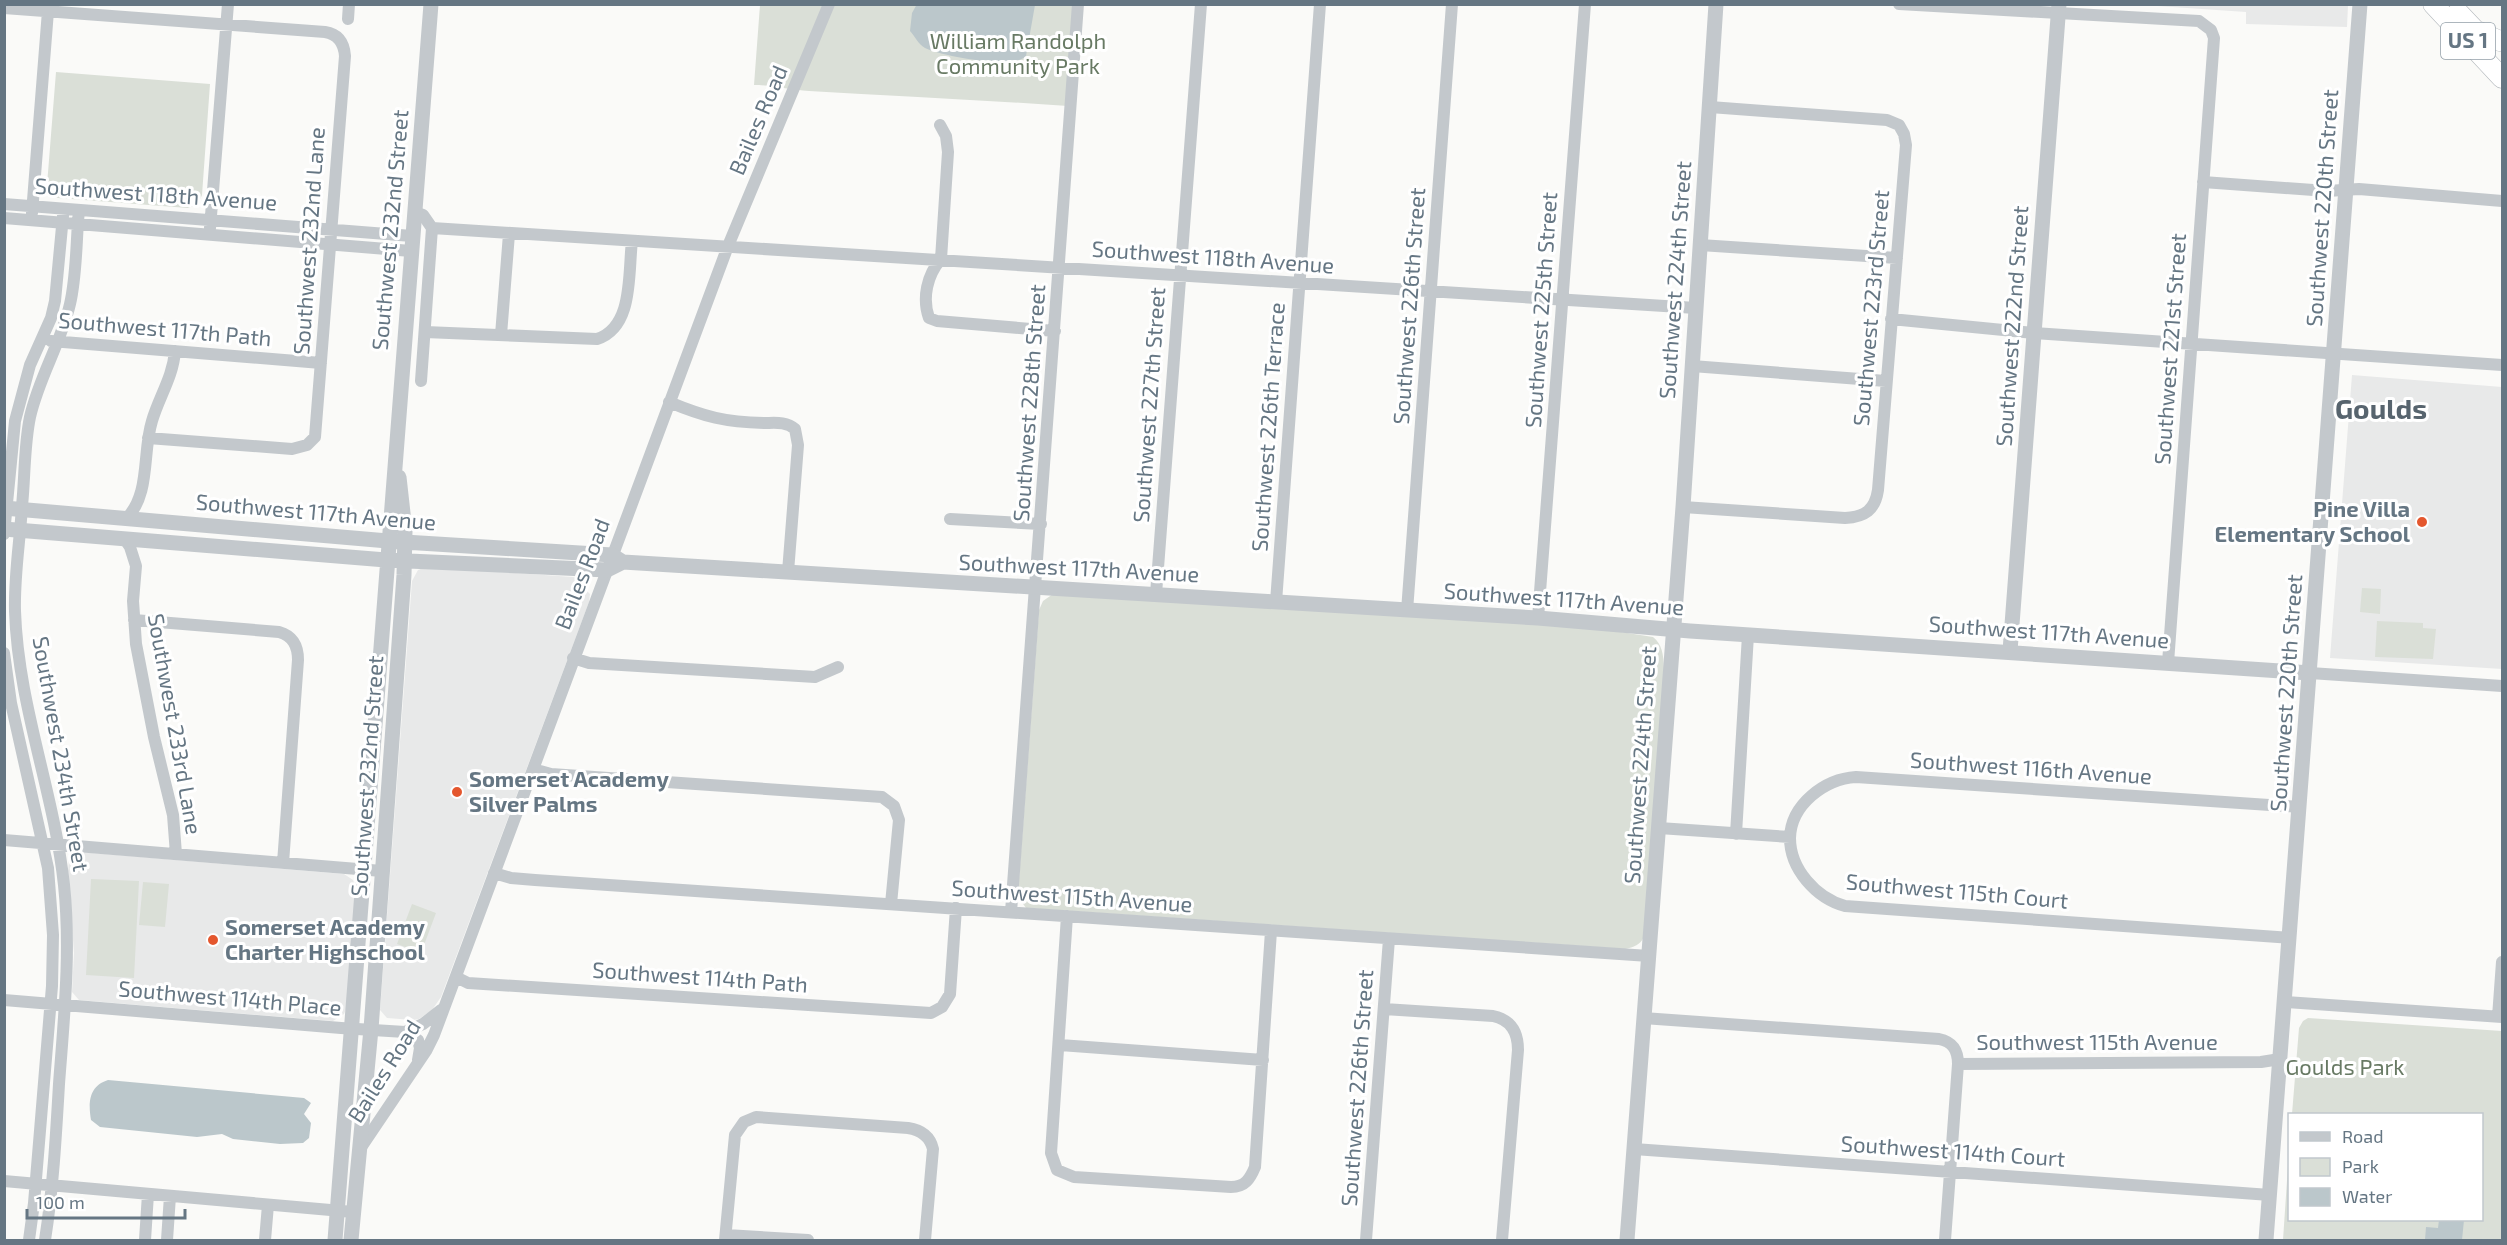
<svg xmlns="http://www.w3.org/2000/svg" width="2507" height="1245" font-family="'Exo 2',sans-serif">
<style>
.built{fill:#e8e9e9}
.green{fill:#dadfd7}
.water{fill:#bbc7cb}
.lines{fill:none;stroke-linecap:round;stroke-linejoin:round}
.trunk-casing{stroke:#b4b9bd;stroke-width:21}
.minor{stroke:#c3c8cc;stroke-width:12}
.tertiary{stroke:#c3c8cc;stroke-width:15}
.trunk{stroke:#fff;stroke-width:20}
.poi-dot{fill:#e4572e;stroke:#fff;stroke-width:2}
.labels{text-anchor:middle;stroke-width:6;stroke-linejoin:round;paint-order:stroke}
.shield{fill:#fff;stroke:#939fa8;stroke-width:1.5}
.shield-label{font-size:21px;font-weight:bold;fill:#657683}
.park-label{font-size:22px;fill:#687a64;stroke:#fff}
.street-label{font-size:22px;fill:#657683;stroke:#fff}
.poi-label{font-size:22px;font-weight:bold;fill:#657683;stroke:#fff;text-anchor:start}
.district-label{font-size:28px;font-weight:bold;fill:#57646e;stroke:#fff}
</style>
<rect width="100%" height="100%" fill="#fafaf8"/>
<path class="built" d="M2143,5V4L2348,5L2347,27L2246,24V12Z
M2352,375L2502,387V669L2330,658Z
M426,567L573,577L581,579L583,581L580,584L590,594L589,602L441,997L432,1010L419,1019L413,1020L387,1018L380,1010L412,581L418,570Z
M81,852L344,874L353,880L356,888L347,1007L344,1014L333,1021L79,1000L72,992L74,953L68,871L69,860L75,854Z"/>
<path class="green" d="M760,5H1075L1068,106C981,100 895,96 809,91C790,90 773,85 754,85Z
M56,72L210,84L202,195L198,204L188,208L58,198L51,195L47,185Z
M2362,588L2381,589L2380,614L2360,612Z
M1053,594L1576,625L1653,637C1668,648 1663,674 1663,690L1644,937C1640,945 1634,947 1625,949L1026,908L1021,901L1018,892L1039,610L1043,601Z
M2377,621L2423,623V628L2436,629L2433,659L2375,657Z
M91,879L139,881L134,978L86,975Z
M143,882L169,884L165,927L139,925Z
M412,904L436,913L421,953L397,944Z
M2308,1018L2502,1031V1240H2283L2289,1151L2290,1220H2482V1114H2292L2299,1028L2303,1021Z"/>
<path class="water" d="M917,4L1035,5L1026,56C1014,70 941,56 925,48C918,44 914,35 910,31L912,13Z
M108,1080L304,1098L311,1103L304,1114L311,1123L309,1138L303,1143L280,1144L233,1139L222,1134L197,1137L100,1127L91,1120C88,1102 89,1086 108,1080Z
M2439,1220H2464L2462,1240H2425L2426,1227L2438,1228Z"/>
<g class="lines">
<defs>
<path id="trunk" d="M2433,4L2502,78
M2458,12L2475,30L2500,41"/>
</defs>
<use href="#trunk" class="trunk-casing"/>
<path class="minor" d="M1899,4L2199,21L2211,30L2214,38L2168,663
M4,8L325,32C338,34 344,43 345,56L315,437L307,445L292,449L148,438
M348,19L349,4
M940,125L946,136L948,152L941,259
M2203,182L2327,191L2359,189L2502,201
M4,204L412,236
M414,212L423,215L432,228L1696,308
M32,213L48,11
M4,218L411,251
M210,228L228,4
M1700,245L1897,258
M941,259C927,275 922,298 929,318L937,321L1055,331
M1891,319L2034,333L2502,365
M425,332L597,339C634,327 628,273 632,241
M501,335L509,234
M51,341L321,363
M1692,366L1886,381
M421,381L432,228
M669,402C705,417 725,422 764,423C774,423 786,421 795,429L798,445L788,572
M1683,507L1845,518C1865,517 1875,510 1878,490L1906,145L1904,134L1899,125L1887,120L1710,107
M126,519C151,494 142,453 152,421C159,397 173,377 175,351
M950,519L1041,524
M4,534L15,421L30,365L51,318L55,301L63,216
M124,538L130,547L136,566L133,601L136,644L154,737L173,815L176,854
M1156,594L1201,4
M1276,602L1320,4
M1407,611L1452,4
M1538,618L1585,4
M134,620L279,632C293,636 298,646 298,660L283,863
M4,653L11,703L48,868L53,935L52,986L34,1203L29,1240
M573,658L589,663L815,677L838,667
M2310,673L2502,686
M533,769L551,774L882,797L894,806L899,820L891,904
M1659,828L1790,837
M1736,834L1748,635
M4,840L382,871
M494,873L511,878L535,880L1649,956
M1011,912L1078,4
M1067,916L1051,1153L1057,1170L1074,1177L1231,1187C1245,1187 1250,1179 1255,1167L1271,931
M2290,938L1845,906C1816,898 1790,869 1790,838C1791,804 1825,779 1856,777L2300,807
M456,977L468,983L931,1013L942,1007L950,994L956,908
M4,1000L341,1028L405,1032L423,1024L441,1010
M2285,1002L2502,1017
M1384,1009L1493,1016C1511,1020 1518,1032 1518,1050L1502,1240
M2498,1017L2502,962
M1643,1018L1939,1039C1953,1042 1958,1050 1958,1064L1945,1240
M405,1032L418,1040L420,1048L418,1060
M1060,1045L1263,1060
M1958,1064L2261,1062L2280,1059
M360,1149L426,1051L434,1035L728,246L829,4
M1634,1149L2270,1195
M4,1181L353,1212
M726,1235L808,1240
M45,1240C53,1189 56,1136 59,1084C64,1017 71,951 64,885C54,792 18,705 15,611C14,576 20,541 22,506C25,477 24,446 30,417C39,377 61,343 70,304C77,274 76,240 79,210
M145,1240L148,1194
M167,1240L170,1196
M265,1240L268,1205
M725,1240L735,1135L744,1122L756,1117L908,1128C921,1130 930,1136 933,1149L925,1240
M1366,1240L1389,939"/>
<path class="tertiary" d="M4,508L388,541L612,555L623,562L1538,618L1690,631L2310,673
M4,529L386,560L607,570L623,562
M2010,651L2059,4
M335,1240L431,4
M351,1240L371,1029L404,575L405,531L399,477
M1627,1240L1683,507L1716,4
M2266,1240L2360,4"/>
<use href="#trunk" class="trunk"/>
</g>
<g class="poi-dot">
<circle cx="2422" cy="522" r="6"/>
<circle cx="457" cy="792" r="6"/>
<circle cx="213" cy="940" r="6"/>
</g>
<g class="labels">
<rect class="shield" x="2441" y="23" width="54" height="36" rx="4.5"/>
<g class="shield-label">
<text x="2468" y="48">US 1</text>
</g>
<g class="park-label">
<text x="1018" y="49">William Randolph<tspan x="1018" dy="25">Community Park</tspan></text>
<text x="2345" y="1075">Goulds Park</text>
</g>
<g class="street-label">
<text transform="translate(758 120) rotate(-67)" y="8">Bailes Road</text>
<text transform="translate(156 194) rotate(4)" y="8">Southwest 118th Avenue</text>
<text transform="translate(2322 208) rotate(-86)" y="8">Southwest 220th Street</text>
<text transform="translate(390 230) rotate(-85)" y="8">Southwest 232nd Street</text>
<text transform="translate(309 241) rotate(-86)" y="8">Southwest 232nd Lane</text>
<text transform="translate(1213 257) rotate(4)" y="8">Southwest 118th Avenue</text>
<text transform="translate(1675 280) rotate(-86)" y="8">Southwest 224th Street</text>
<text transform="translate(1409 306) rotate(-86)" y="8">Southwest 226th Street</text>
<text transform="translate(1871 308) rotate(-85)" y="8">Southwest 223rd Street</text>
<text transform="translate(1541 310) rotate(-86)" y="8">Southwest 225th Street</text>
<text transform="translate(2012 326) rotate(-86)" y="8">Southwest 222nd Street</text>
<text transform="translate(165 329) rotate(5)" y="8">Southwest 117th Path</text>
<text transform="translate(2170 349) rotate(-86)" y="8">Southwest 221st Street</text>
<text transform="translate(1029 403) rotate(-86)" y="8">Southwest 228th Street</text>
<text transform="translate(1149 405) rotate(-86)" y="8">Southwest 227th Street</text>
<text transform="translate(1268 427) rotate(-86)" y="8">Southwest 226th Terrace</text>
<text transform="translate(316 512) rotate(5)" y="8">Southwest 117th Avenue</text>
<text transform="translate(1079 568) rotate(3)" y="8">Southwest 117th Avenue</text>
<text transform="translate(582 574) rotate(-69)" y="8">Bailes Road</text>
<text transform="translate(1564 599) rotate(4)" y="8">Southwest 117th Avenue</text>
<text transform="translate(2049 632) rotate(4)" y="8">Southwest 117th Avenue</text>
<text transform="translate(2286 693) rotate(-86)" y="8">Southwest 220th Street</text>
<text transform="translate(175 724) rotate(80)" y="8">Southwest 233rd Lane</text>
<text transform="translate(61 754) rotate(80)" y="8">Southwest 234th Street</text>
<text transform="translate(1640 765) rotate(-86)" y="8">Southwest 224th Street</text>
<text transform="translate(2031 768) rotate(4)" y="8">Southwest 116th Avenue</text>
<text transform="translate(367 776) rotate(-86)" y="8">Southwest 232nd Street</text>
<text transform="translate(1957 891) rotate(5)" y="8">Southwest 115th Court</text>
<text transform="translate(1072 896) rotate(4)" y="8">Southwest 115th Avenue</text>
<text transform="translate(700 977) rotate(4)" y="8">Southwest 114th Path</text>
<text transform="translate(230 998) rotate(5)" y="8">Southwest 114th Place</text>
<text x="2097" y="1050">Southwest 115th Avenue</text>
<text transform="translate(384 1071) rotate(-58)" y="8">Bailes Road</text>
<text transform="translate(1357 1088) rotate(-86)" y="8">Southwest 226th Street</text>
<text transform="translate(1953 1151) rotate(4)" y="8">Southwest 114th Court</text>
</g>
<g class="poi-label">
<text x="2410" y="517" text-anchor="end">Pine Villa<tspan x="2410" dy="25">Elementary School</tspan></text>
<text x="469" y="787">Somerset Academy<tspan x="469" dy="25">Silver Palms</tspan></text>
<text x="225" y="935">Somerset Academy<tspan x="225" dy="25">Charter Highschool</tspan></text>
</g>
<g class="district-label">
<text x="2381" y="419">Goulds</text>
</g>
</g>
<rect width="2507" height="1245" fill="none" stroke="#657683" stroke-width="12"/>
<rect x="2288" y="1113" width="195" height="108" fill="#ffffff" stroke="#c1c8cd" stroke-width="1.5"/>
<rect x="2300" y="1132" width="30" height="9" fill="#c3c8cc" stroke="#c1c8cd" stroke-width="1.5"/>
<text x="2342" y="1143" font-size="18" fill="#657683">Road</text>
<rect x="2300" y="1158" width="30" height="18" fill="#dadfd7" stroke="#c1c8cd" stroke-width="1.5"/>
<text x="2342" y="1173" font-size="18" fill="#657683">Park</text>
<rect x="2300" y="1188" width="30" height="18" fill="#bbc7cb" stroke="#c1c8cd" stroke-width="1.5"/>
<text x="2342" y="1203" font-size="18" fill="#657683">Water</text>
<path d="M27 1209v9h158v-9" fill="none" stroke="#657683" stroke-width="3"/>
<text x="36" y="1209" font-size="18" fill="#657683" stroke="#ffffff" stroke-width="4.5" paint-order="stroke">100 m</text>
</svg>
